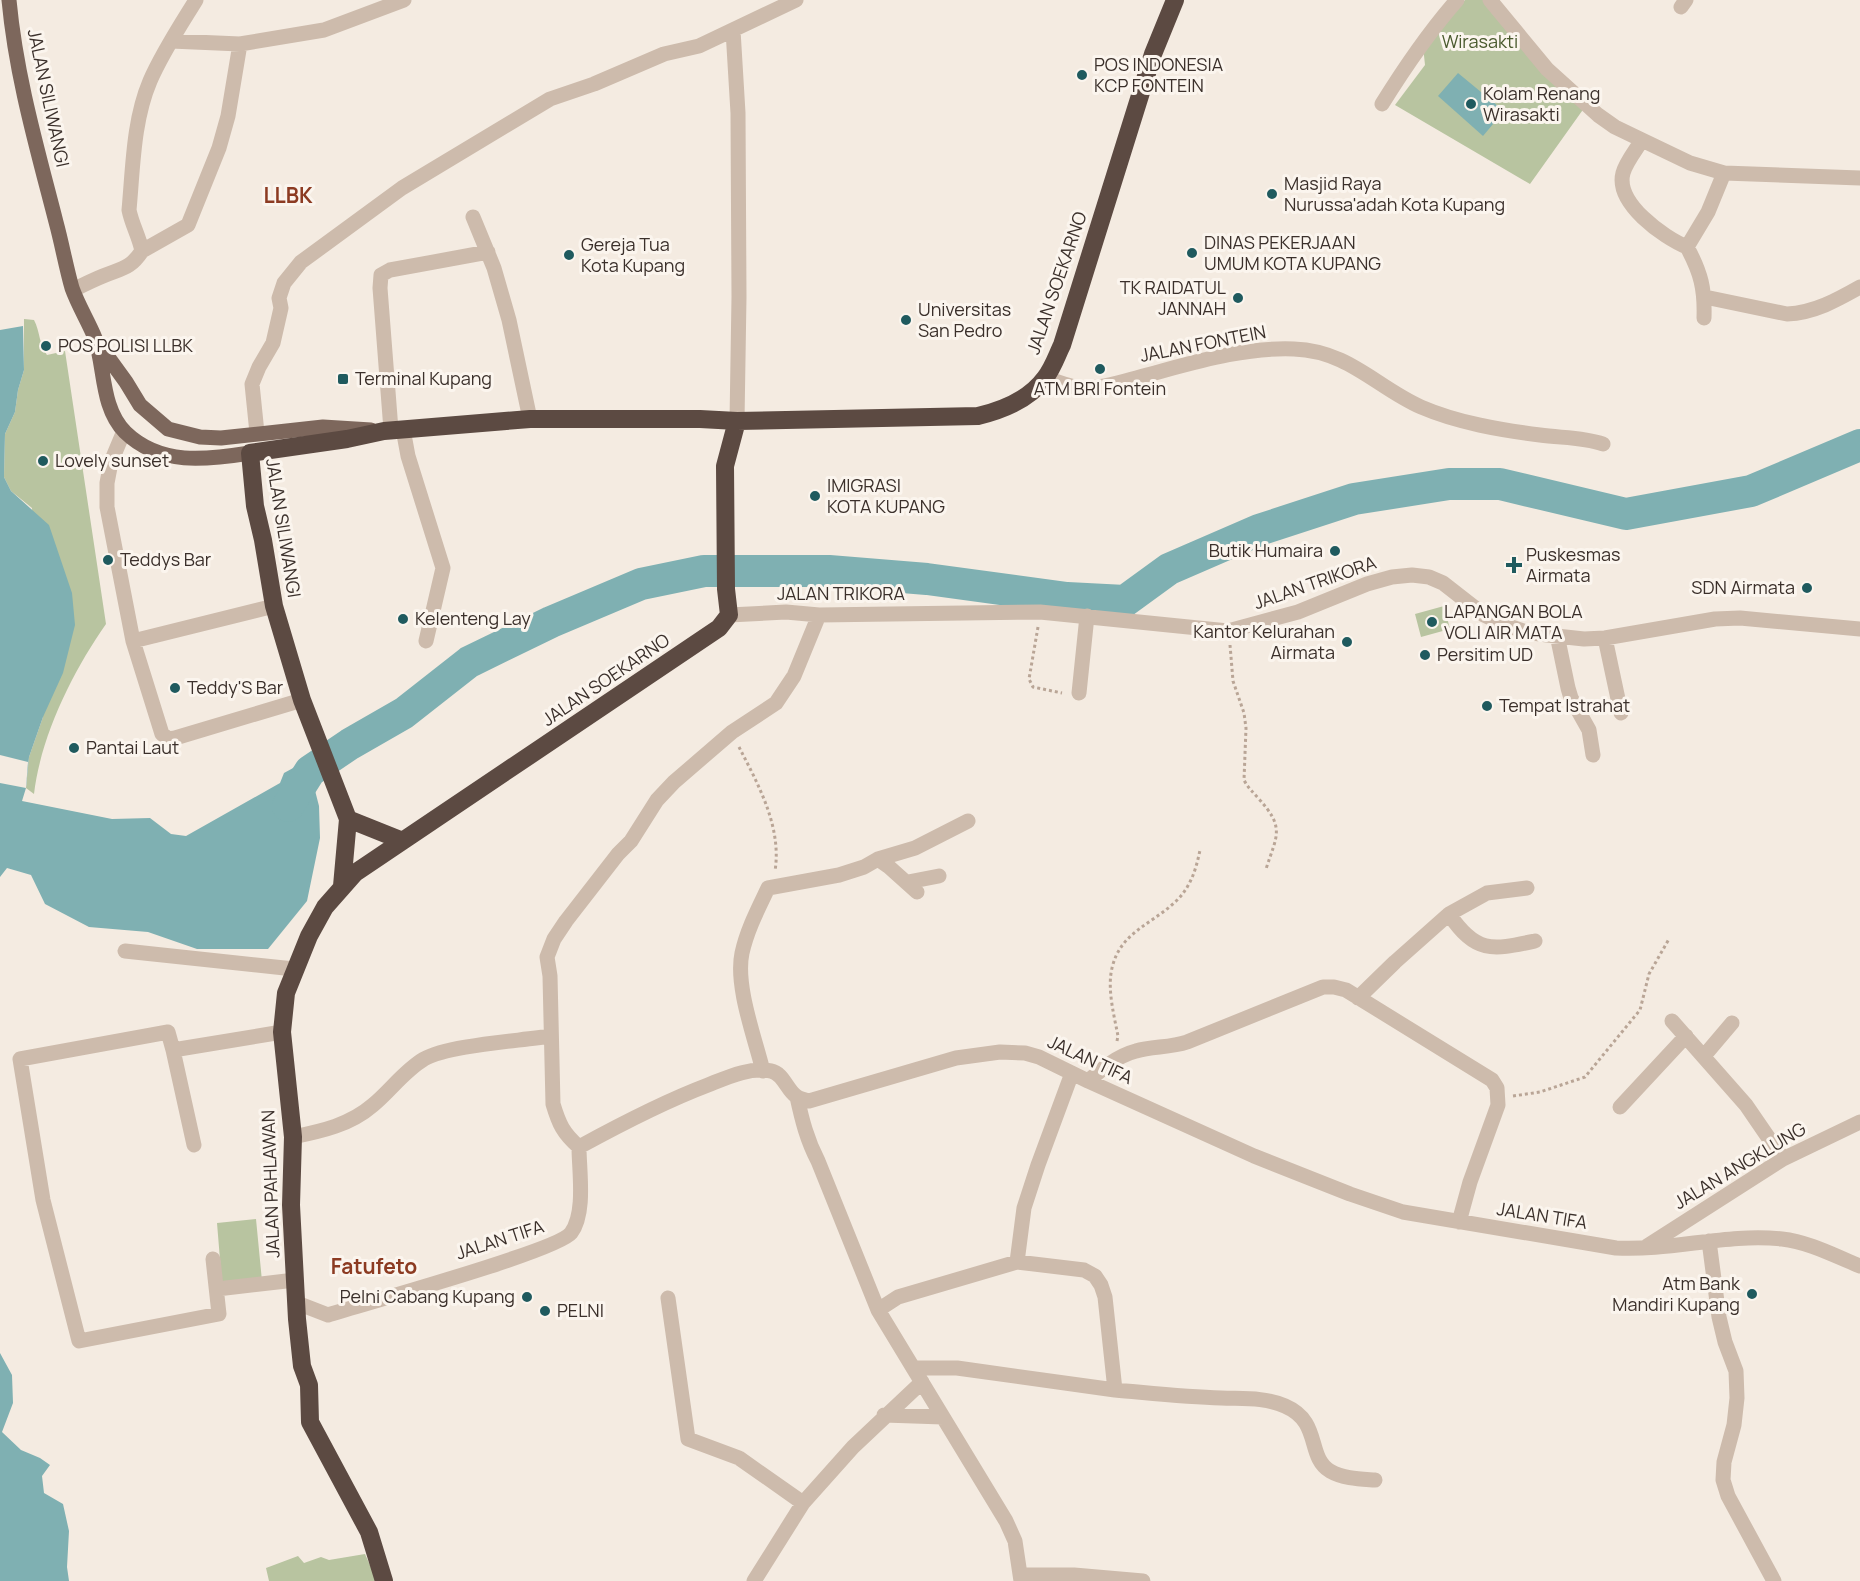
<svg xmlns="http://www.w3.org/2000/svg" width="1860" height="1581" font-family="Manrope,sans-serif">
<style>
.green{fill:#b8c4a0}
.water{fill:#7fb0b2}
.pier{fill:#f4ebe1}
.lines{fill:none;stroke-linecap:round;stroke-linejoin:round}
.river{stroke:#7fb0b2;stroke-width:32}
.path{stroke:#b9a596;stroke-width:3;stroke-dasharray:3 3;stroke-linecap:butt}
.minor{stroke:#cdbbac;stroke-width:15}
.major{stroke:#7d675c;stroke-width:15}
.highway{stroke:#5c4a42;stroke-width:18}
.poi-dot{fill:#1f5a5e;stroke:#fbf5ee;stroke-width:2}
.labels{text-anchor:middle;stroke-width:6;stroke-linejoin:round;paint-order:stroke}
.park-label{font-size:18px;fill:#4a5a2e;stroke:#fbf5ee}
.poi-label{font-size:18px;fill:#3b302b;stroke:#fbf5ee;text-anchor:start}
.street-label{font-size:18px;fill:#3b302b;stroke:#fbf5ee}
.quarter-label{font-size:21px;font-weight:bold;fill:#8c3b22;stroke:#fbf5ee}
</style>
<rect width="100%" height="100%" fill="#f4ebe1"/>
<path class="green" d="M1465,0H1499L1514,25L1587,104L1530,184L1395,105L1425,65L1423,46Z
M24,319L34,320C40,331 39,345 47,355L65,351L106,624C73,671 41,735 34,794L26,788L29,757L43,717L32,508L11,491L4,477L5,434L15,412L18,390L24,370Z
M1444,606L1450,629L1421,637L1415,614Z
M256,1219L262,1281L222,1284L217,1223Z
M365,1554L377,1581H269L266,1568L298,1556L304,1563L321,1557L329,1560Z"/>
<path class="water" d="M1458,73L1504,111L1483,136L1438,96Z
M23,326L24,370L18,390L15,412L5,434L4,477L11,491L49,525L72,593L75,625L63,673L43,717L29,757L26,788L22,801L112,819L150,818L171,834L186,836L280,783L284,773L306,761L310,771L319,806L320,838L307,901L268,949H197L148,932L89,927L45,904L31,875L7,868L0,877V330Z
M0,1353L12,1375L13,1403L2,1432L21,1450L40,1458L50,1465L42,1476L44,1493L63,1504L69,1531L67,1567L69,1581H0Z"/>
<path class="pier" d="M0,755L28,762L26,788L0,783Z"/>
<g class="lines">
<path class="river" d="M288,806L310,771L350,744L404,713L469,662L551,622L641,584L704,571H829L927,579L1067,598L1125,601L1169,569L1259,530L1354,499L1449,484H1500L1626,514L1751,491L1860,445"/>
<path class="path" d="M1038,627L1029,679L1033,687L1062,693
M1230,645L1233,681L1244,713L1246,728L1244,780C1248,788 1253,792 1259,799C1285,828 1277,835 1266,869
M739,747C758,784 782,827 775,871
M1117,1041L1118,1036C1114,1015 1107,989 1112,968C1120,933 1150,925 1174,903C1190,889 1196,870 1200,850
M1513,1096L1540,1092L1585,1077L1640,1010L1649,974L1669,939"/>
<path class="minor" d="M1490,0L1547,69L1598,115L1615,127L1642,140L1690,163L1724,173L1860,178
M1681,7L1686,0
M733,30L738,113L739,297L737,421
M171,41L240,44L324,30L404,0
M1382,104C1405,67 1428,33 1457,0
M1642,140C1636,150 1626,162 1623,173C1615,203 1663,237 1687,247
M473,217L494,268L509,320L530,419
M142,251L188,225L219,148L228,116L240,44
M73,290C83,285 93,280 103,276C122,268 130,269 142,251C139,236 132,225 129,210C133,168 133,121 150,81C162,53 180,26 196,0
M1705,297L1787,314C1814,313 1837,300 1860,287
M1704,318C1705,289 1701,273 1687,247L1708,212L1724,173
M1046,378C1059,382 1071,388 1085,388C1106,388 1127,380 1147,375C1196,362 1244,347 1294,349C1349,351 1376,387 1421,407C1458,423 1501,430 1540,435C1561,438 1583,437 1603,444
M403,429L408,456L443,568L426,641
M391,430L380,288L381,275L390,270L488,252
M124,431L111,462L107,483V507L133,641L162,734L169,739L175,738L302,700
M257,433L252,384L259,367L273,343L281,308L279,298L284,283L301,262L402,188L550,99L594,84L664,54L699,46L796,0
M729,615L786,612L819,615L1040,612L1228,631L1298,612L1367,584L1392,577L1412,575L1429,577L1443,583L1484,615L1503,624L1526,632L1547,635L1584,639L1605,638L1715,619L1740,618L1860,629
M1557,635L1568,688L1571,698L1589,730L1593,755
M1605,638L1621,713
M133,641L274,606
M1079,693L1087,616
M878,859L888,866L917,892
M908,882L939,876
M1527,888L1487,893L1449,914C1476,954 1492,950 1535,941
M125,951L294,969
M1358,998L1395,962L1449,914
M1672,1021L1746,1105L1783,1159
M173,1050L168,1032L20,1059L43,1200L79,1341L219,1314L213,1259
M1704,1056L1732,1023
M763,1071C755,1038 735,986 742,953C747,930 758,909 768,888L839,875L864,867L878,859L915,848L968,821
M1088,1081C1102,1069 1117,1056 1136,1051C1152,1046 1170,1048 1187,1042L1323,987H1334L1346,990L1492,1080L1497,1088L1498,1105L1470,1182L1459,1222
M797,1097C802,1120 807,1140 818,1161L878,1310L1006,1521L1015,1541L1021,1581
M1620,1107L1686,1036
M293,1137C322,1131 350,1125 373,1105C391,1090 404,1071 424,1059C449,1045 520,1041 550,1036
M194,1145L173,1050L282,1032
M579,1147C563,1133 559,1124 553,1104L550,976L547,957L554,939L566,921L618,854L631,841L657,800L674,782L732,732L776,703L794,676L819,615
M1709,1241L1719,1317L1725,1342L1736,1371L1737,1398L1734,1425L1724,1462L1723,1480L1728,1496L1774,1581
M1647,1246L1783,1159L1860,1122
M1017,1262L1024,1208L1038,1165L1072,1073
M217,1289L295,1280
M668,1298L688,1439L739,1458L803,1503
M297,1303L328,1315C363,1304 557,1251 571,1233C586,1213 579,1171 579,1147C621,1124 663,1102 708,1085C728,1077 749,1067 771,1071C783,1073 787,1090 796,1096C800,1099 805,1100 809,1101L956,1058L1000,1052L1025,1053L1039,1057L1088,1081L1254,1156L1350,1194L1403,1212L1616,1248C1672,1251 1727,1233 1782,1239C1809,1242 1835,1256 1860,1266
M878,1310L898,1297L1017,1262L1084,1270L1095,1276L1101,1285L1105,1297L1115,1390C1150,1393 1186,1397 1221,1398C1243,1399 1264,1397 1285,1406C1322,1422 1306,1456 1330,1471C1344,1479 1360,1479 1375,1480
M913,1368H957L1115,1390
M884,1415L943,1417
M1021,1575H1074L1143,1581
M754,1581L803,1503L853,1447L922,1382"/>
<path class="major" d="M9,0C16,76 37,148 56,222C62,244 66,267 72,288C78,305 88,321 95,338C105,368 101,408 125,432C160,466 206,460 250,453
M97,342L126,382L140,405L168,429L200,437L221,438L323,427L371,430"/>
<path class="highway" d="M348,819L403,841
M342,886L348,819L302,700L274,606L263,540L255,506L250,453L347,439L384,431L530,419H700L737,421L978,416C1003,410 1029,400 1045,378C1053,368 1057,355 1062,345L1153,54L1175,0
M384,1581L369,1532L310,1422L309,1385L302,1366L297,1319L291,1205L293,1137L282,1032L286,993L309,936L325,907L355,873L719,628L729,615L726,589L725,466L737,421"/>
</g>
<g class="poi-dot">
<circle cx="1082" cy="75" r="6"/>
<circle cx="1471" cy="104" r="6"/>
<circle cx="1272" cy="194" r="6"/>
<circle cx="1192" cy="253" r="6"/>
<circle cx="569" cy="255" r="6"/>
<circle cx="1238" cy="298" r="6"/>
<circle cx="906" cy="320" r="6"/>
<circle cx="46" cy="346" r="6"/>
<circle cx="1100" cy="369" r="6"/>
<rect x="337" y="373" width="12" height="12" rx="3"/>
<circle cx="43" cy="461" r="6"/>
<circle cx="815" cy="496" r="6"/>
<circle cx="1335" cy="551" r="6"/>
<circle cx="108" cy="560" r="6"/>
<path d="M1511 556h6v6h6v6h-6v6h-6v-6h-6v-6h6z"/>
<circle cx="1807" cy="588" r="6"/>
<circle cx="403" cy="619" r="6"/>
<circle cx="1432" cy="622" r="6"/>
<circle cx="1347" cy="642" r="6"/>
<circle cx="1425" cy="655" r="6"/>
<circle cx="175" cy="688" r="6"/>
<circle cx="1487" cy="706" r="6"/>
<circle cx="74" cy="748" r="6"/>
<circle cx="1752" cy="1294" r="6"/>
<circle cx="527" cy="1297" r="6"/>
<circle cx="545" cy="1311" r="6"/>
</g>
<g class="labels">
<g class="park-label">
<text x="1480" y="48">Wirasakti</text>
</g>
<g class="poi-label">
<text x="1094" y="71">POS INDONESIA<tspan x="1094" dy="21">KCP FONTEIN</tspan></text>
<text x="1483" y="100">Kolam Renang<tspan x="1483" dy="21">Wirasakti</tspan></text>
<text x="1284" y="190">Masjid Raya<tspan x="1284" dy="21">Nurussa'adah Kota Kupang</tspan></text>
<text x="1204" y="249">DINAS PEKERJAAN<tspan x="1204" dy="21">UMUM KOTA KUPANG</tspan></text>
<text x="581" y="251">Gereja Tua<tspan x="581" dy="21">Kota Kupang</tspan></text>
<text x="1226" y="294" text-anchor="end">TK RAIDATUL<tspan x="1226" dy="21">JANNAH</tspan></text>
<text x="918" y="316">Universitas<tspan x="918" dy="21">San Pedro</tspan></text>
<text x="58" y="352">POS POLISI LLBK</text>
<text x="355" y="385">Terminal Kupang</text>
<text x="1100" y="395" text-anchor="middle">ATM BRI Fontein</text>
<text x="55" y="467">Lovely sunset</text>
<text x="827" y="492">IMIGRASI<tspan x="827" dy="21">KOTA KUPANG</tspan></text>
<text x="1323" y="557" text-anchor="end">Butik Humaira</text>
<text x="1526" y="561">Puskesmas<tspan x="1526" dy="21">Airmata</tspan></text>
<text x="120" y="566">Teddys Bar</text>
<text x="1795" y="594" text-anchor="end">SDN Airmata</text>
<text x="1444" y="618">LAPANGAN BOLA<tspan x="1444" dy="21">VOLI AIR MATA</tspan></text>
<text x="415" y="625">Kelenteng Lay</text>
<text x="1335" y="638" text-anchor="end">Kantor Kelurahan<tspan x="1335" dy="21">Airmata</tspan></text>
<text x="1437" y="661">Persitim UD</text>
<text x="187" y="694">Teddy'S Bar</text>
<text x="1499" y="712">Tempat Istrahat</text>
<text x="86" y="754">Pantai Laut</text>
<text x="1740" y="1290" text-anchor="end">Atm Bank<tspan x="1740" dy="21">Mandiri Kupang</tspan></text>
<text x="515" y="1303" text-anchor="end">Pelni Cabang Kupang</text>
<text x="557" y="1317">PELNI</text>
</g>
<g class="street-label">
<text transform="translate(48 98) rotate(78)" y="6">JALAN SILIWANGI</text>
<text transform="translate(1057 283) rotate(-71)" y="6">JALAN SOEKARNO</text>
<text transform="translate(1203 344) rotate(-11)" y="6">JALAN FONTEIN</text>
<text transform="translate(283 528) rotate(81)" y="6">JALAN SILIWANGI</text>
<text transform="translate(1315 583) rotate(-19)" y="6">JALAN TRIKORA</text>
<text x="841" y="600">JALAN TRIKORA</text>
<text transform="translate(606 680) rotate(-34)" y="6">JALAN SOEKARNO</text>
<text transform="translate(1090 1060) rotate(25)" y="6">JALAN TIFA</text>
<text transform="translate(1740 1166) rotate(-31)" y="6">JALAN ANGKLUNG</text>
<text transform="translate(271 1184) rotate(-92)" y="6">JALAN PAHLAWAN</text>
<text transform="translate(1542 1216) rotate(9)" y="6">JALAN TIFA</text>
<text transform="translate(500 1240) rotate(-18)" y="6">JALAN TIFA</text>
</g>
<g class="quarter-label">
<text x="288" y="203">LLBK</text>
<text x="374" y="1274">Fatufeto</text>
</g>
</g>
</svg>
